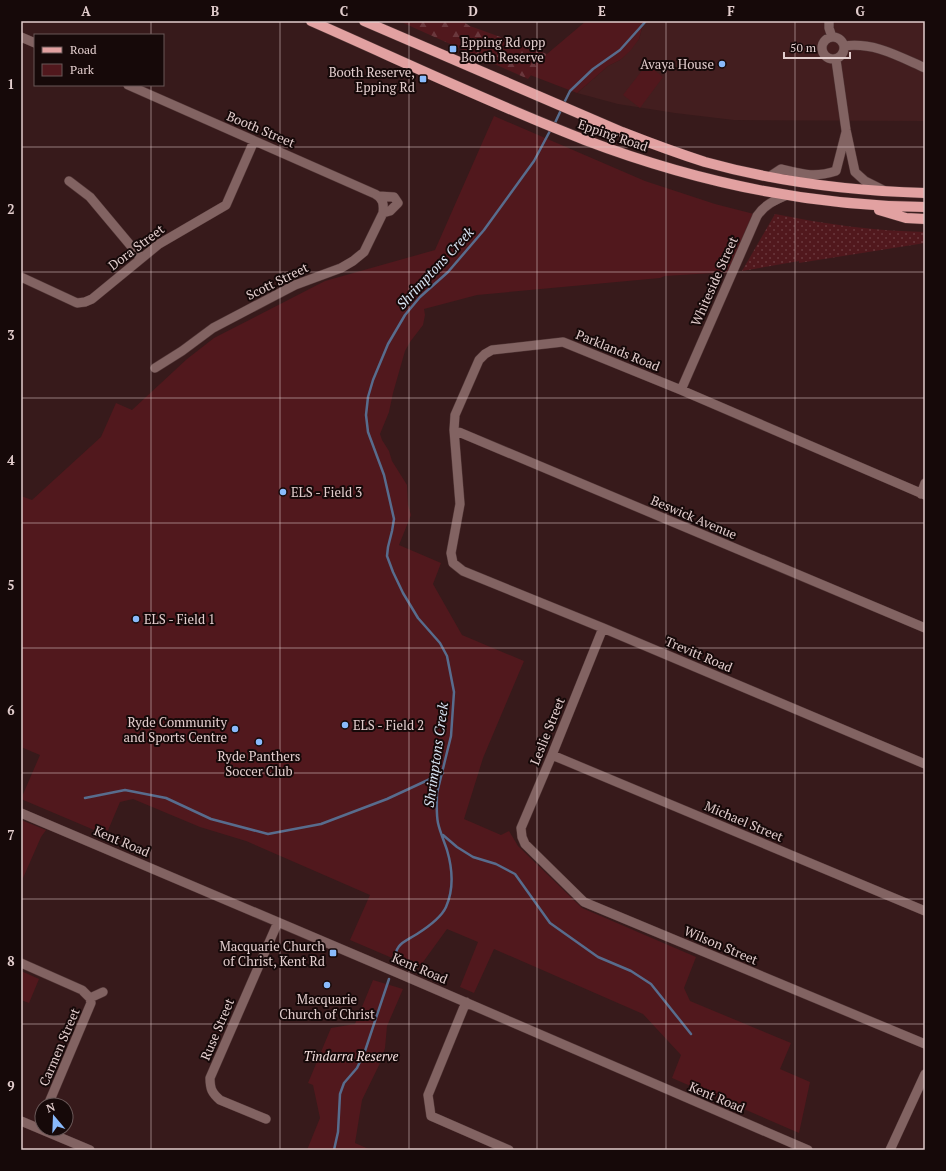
<svg xmlns="http://www.w3.org/2000/svg" width="946" height="1171" font-family="'PT Serif',serif">
<style>
.built{fill:#431e1f}
.grass{fill:url(#grass-dots)}
.forest{fill:url(#forest-firs)}
.park{fill:#51181d}
.lines{fill:none;stroke-linecap:round;stroke-linejoin:round}
.stream{stroke:#586c8d;stroke-width:2.5}
.minor-casing{stroke:#523737;stroke-width:10}
.major-casing{stroke:#523737;stroke-width:11}
.minor{stroke:#826362;stroke-width:9}
.major{stroke:#e2a1a1;stroke-width:10}
.grid{fill:none;stroke:#e2cdcd;stroke-width:1;stroke-opacity:0.55}
.poi-dot{fill:#89bafc;stroke:#160909;stroke-width:1.5}
.labels{text-anchor:middle;stroke-width:4;stroke-linejoin:round;paint-order:stroke}
.poi-label{font-size:13px;fill:#e2cdcd;stroke:#160909;text-anchor:start}
.street-label{font-size:13px;fill:#e2cdcd;stroke:#160909}
.park-label{font-size:13px;font-style:italic;fill:#f4dedd;stroke:#160909}
.water-label{font-size:14px;font-style:italic;fill:#d7e3f2;stroke:#160909}
.neatline{fill:none;stroke:#e2cdcd;stroke-width:1.5}
.grid-label{font-size:13px;text-anchor:middle;font-weight:bold;fill:#e2cdcd}
</style>
<defs>
<pattern id="grass-dots" width="8" height="8" patternUnits="userSpaceOnUse"><rect width="8" height="8" fill="#51181d"/><path d="M2 2h.1M6 6h.1" fill="none" stroke="#6a383d" stroke-width="1.8" stroke-linecap="round"/></pattern>
<pattern id="forest-firs" width="22" height="20" patternUnits="userSpaceOnUse"><rect width="22" height="20" fill="#51181d"/><path d="M5 1l3.5 6h-7zM16 11l3.5 6h-7z" fill="#6a383d"/></pattern>
</defs>
<rect width="100%" height="100%" fill="#371a1b"/>
<path class="built" d="M644,21H925V121L734,120L675,113L618,104L577,93L608,66L620,60L639,39Z"/>
<path class="grass" d="M775,214C824,224 875,231 925,232V243L799,263V261L742,271Z"/>
<path class="forest" d="M399,21H462L470,26L547,54L528,79Z"/>
<path class="park" d="M586,21H644L639,39L630,51L620,60L608,66L577,93L530,75L547,54Z
M647,64L663,77L640,108L623,95Z
M494,116L645,181L715,204L754,214L729,272L665,276L660,278L477,295L424,309L425,315L423,325L410,342L405,351L393,393L389,412L380,434L382,440L389,451L392,461L407,485L408,505L411,515L399,545L441,563L433,584L462,635L524,661L483,758L464,819L501,835L509,831L518,846L582,908L696,957L684,988L690,1001L791,1043L780,1069L810,1082L799,1133L672,1078L681,1055L643,1014L494,949L474,993L460,987L478,942L447,929L418,969L350,940L370,895L246,841L200,827L133,799L120,802L106,835L21,799L40,755L21,747V496L32,500L101,437L116,403L132,410L187,359L214,338L325,281L435,250Z
M21,820L46,830L41,837L23,878L21,877Z
M21,971L39,979L29,1003L21,1000Z
M373,980L403,989L387,1026L385,1048L381,1061L362,1100L355,1143L371,1150H307L320,1118L313,1085L308,1083L331,1028L355,1024Z"/>
<g class="lines">
<path class="stream" d="M563,105L570,91L593,69L620,50L646,21
M554,125L561,110
M85,798L125,790L166,798L211,819L268,834L321,824L387,799L443,773
M443,835L457,847L473,857L496,864L515,874L550,923L598,957L631,971L651,984L691,1034
M395,963C394,943 405,942 417,934C428,927 441,918 446,907C454,889 452,867 447,850C444,841 440,832 438,823C436,813 437,803 437,793L451,736L454,692L447,656L440,643L418,618L403,593L393,572L387,556L388,547L392,531L394,519L384,475L368,432L366,415L368,397L373,380L388,344L405,315L420,297L448,272L484,230L534,161L551,129
M334,1150L338,1132L340,1094L344,1083L357,1068L365,1051L389,979"/>
<defs>
<path id="minor" d="M829,21V28L832,37
M21,37L35,43
M822 48a11 11 0 1 1 22 0a11 11 0 1 1-22 0Z
M844,46C874,42 898,56 925,68
M836,60L846,130L855,172L865,181L883,190
M128,85L375,194C383,198 384,204 383,213L364,252L353,261L341,268L295,285L213,328L182,351L155,368
M769,177L781,169C802,174 814,178 836,171L846,132
M69,181L90,197L141,258
M379,196L394,197L398,203L390,211L383,213
M21,277L77,303L85,302L92,299L159,244L226,205L254,141
M681,390L757,216C764,205 775,200 787,195
M454,430L925,628
M921,494L925,483
M925,495L681,390L563,342L492,350L485,354L479,360L455,415L454,430L460,504L451,553L453,563L463,571L603,628L925,764
M603,628L552,755L521,828L522,837L525,844L584,902L925,1044
M552,755L925,911
M21,813L400,974L808,1150
M21,963L82,990L90,998L91,1003L48,1105
M90,998L103,992
M466,1002L428,1095L431,1116L509,1150
M266,1119L220,1100C212,1093 210,1089 210,1078L278,922
M21,1121L90,1150
M890,1150L925,1074"/>
<path id="major" d="M311,21C402,61 492,104 585,140C693,181 809,206 925,207
M364,21L622,132C650,143 677,153 705,162C777,182 851,191 925,193
M879,210L906,218L925,219"/>
</defs>
<use href="#minor" class="minor-casing"/>
<use href="#major" class="major-casing"/>
<use href="#minor" class="minor"/>
<use href="#major" class="major"/>
</g>
<path class="grid" d="M151,21V35M280,21V1150M409,21V1150M537,21V1150M666,21V1150M795,21V1150M151,85V1150M21,147H925M21,272H925M21,398H925M21,523H925M21,648H925M21,773H925M21,899H925M21,1024H925"/>
<g class="poi-dot">
<rect x="449" y="45" width="8" height="8" rx="2"/>
<circle cx="722" cy="64" r="4"/>
<rect x="419" y="75" width="8" height="8" rx="2"/>
<circle cx="283" cy="492" r="4"/>
<circle cx="136" cy="619" r="4"/>
<circle cx="345" cy="725" r="4"/>
<circle cx="235" cy="729" r="4"/>
<circle cx="259" cy="742" r="4"/>
<rect x="329" y="949" width="8" height="8" rx="2"/>
<circle cx="327" cy="985" r="4"/>
</g>
<g class="labels">
<g class="poi-label">
<text x="461" y="47">Epping Rd opp<tspan x="461" dy="15">Booth Reserve</tspan></text>
<text x="714" y="69" text-anchor="end">Avaya House</text>
<text x="415" y="77" text-anchor="end">Booth Reserve,<tspan x="415" dy="15">Epping Rd</tspan></text>
<text x="291" y="497">ELS - Field 3</text>
<text x="144" y="624">ELS - Field 1</text>
<text x="227" y="727" text-anchor="end">Ryde Community<tspan x="227" dy="15">and Sports Centre</tspan></text>
<text x="353" y="730">ELS - Field 2</text>
<text x="259" y="761" text-anchor="middle">Ryde Panthers<tspan x="259" dy="15">Soccer Club</tspan></text>
<text x="325" y="951" text-anchor="end">Macquarie Church<tspan x="325" dy="15">of Christ, Kent Rd</tspan></text>
<text x="327" y="1004" text-anchor="middle">Macquarie<tspan x="327" dy="15">Church of Christ</tspan></text>
</g>
<g class="street-label">
<text transform="translate(261 129) rotate(23)" y="5">Booth Street</text>
<text transform="translate(613 135) rotate(19)" y="5">Epping Road</text>
<text transform="translate(136 247) rotate(-37)" y="5">Dora Street</text>
<text transform="translate(277 281) rotate(-26)" y="5">Scott Street</text>
<text transform="translate(714 281) rotate(-66)" y="5">Whiteside Street</text>
<text transform="translate(618 350) rotate(22)" y="5">Parklands Road</text>
<text transform="translate(694 517) rotate(23)" y="5">Beswick Avenue</text>
<text transform="translate(699 654) rotate(23)" y="5">Trevitt Road</text>
<text transform="translate(547 731) rotate(-68)" y="5">Leslie Street</text>
<text transform="translate(744 821) rotate(23)" y="5">Michael Street</text>
<text transform="translate(122 841) rotate(23)" y="5">Kent Road</text>
<text transform="translate(721 945) rotate(23)" y="5">Wilson Street</text>
<text transform="translate(420 968) rotate(23)" y="5">Kent Road</text>
<text transform="translate(217 1029) rotate(-67)" y="5">Ruse Street</text>
<text transform="translate(59 1047) rotate(-67)" y="5">Carmen Street</text>
<text transform="translate(717 1097) rotate(23)" y="5">Kent Road</text>
</g>
<g class="park-label">
<text x="351" y="1061">Tindarra Reserve</text>
</g>
<g class="water-label">
<text transform="translate(435 268) rotate(-47)" y="5">Shrimptons Creek</text>
<text transform="translate(436 755) rotate(-82)" y="5">Shrimptons Creek</text>
</g>
</g>
<rect width="946" height="1171" fill="none" stroke="#160909" stroke-width="44"/>
<rect x="34" y="34" width="130" height="52" fill="#160909" stroke="#685757"/>
<rect x="42" y="47" width="20" height="6" fill="#e2a1a1" stroke="#685757"/>
<text x="70" y="54" font-size="12" fill="#e2cdcd">Road</text>
<rect x="42" y="64" width="20" height="12" fill="#51181d" stroke="#685757"/>
<text x="70" y="74" font-size="12" fill="#e2cdcd">Park</text>
<g transform="translate(54 1117) rotate(341)"><circle r="19" fill="#160909" stroke="#685757"/>
<path d="M0-3L7 15L0 10L-7 15Z" fill="#89bafc"/>
<text y="-6" font-size="11" font-weight="bold" text-anchor="middle" fill="#e2cdcd">N</text>
</g>
<path d="M784 52v6h66v-6" fill="none" stroke="#e2cdcd" stroke-width="2"/>
<text x="790" y="52" font-size="12" fill="#e2cdcd" stroke="#160909" stroke-width="3" paint-order="stroke">50 m</text>
<rect x="22" y="22" width="902" height="1127" class="neatline"/>
<g class="grid-label">
<text x="86" y="16">A</text>
<text x="215" y="16">B</text>
<text x="344" y="16">C</text>
<text x="473" y="16">D</text>
<text x="602" y="16">E</text>
<text x="731" y="16">F</text>
<text x="860" y="16">G</text>
<text x="11" y="89">1</text>
<text x="11" y="214">2</text>
<text x="11" y="340">3</text>
<text x="11" y="465">4</text>
<text x="11" y="590">5</text>
<text x="11" y="715">6</text>
<text x="11" y="840">7</text>
<text x="11" y="966">8</text>
<text x="11" y="1091">9</text>
</g>
</svg>
